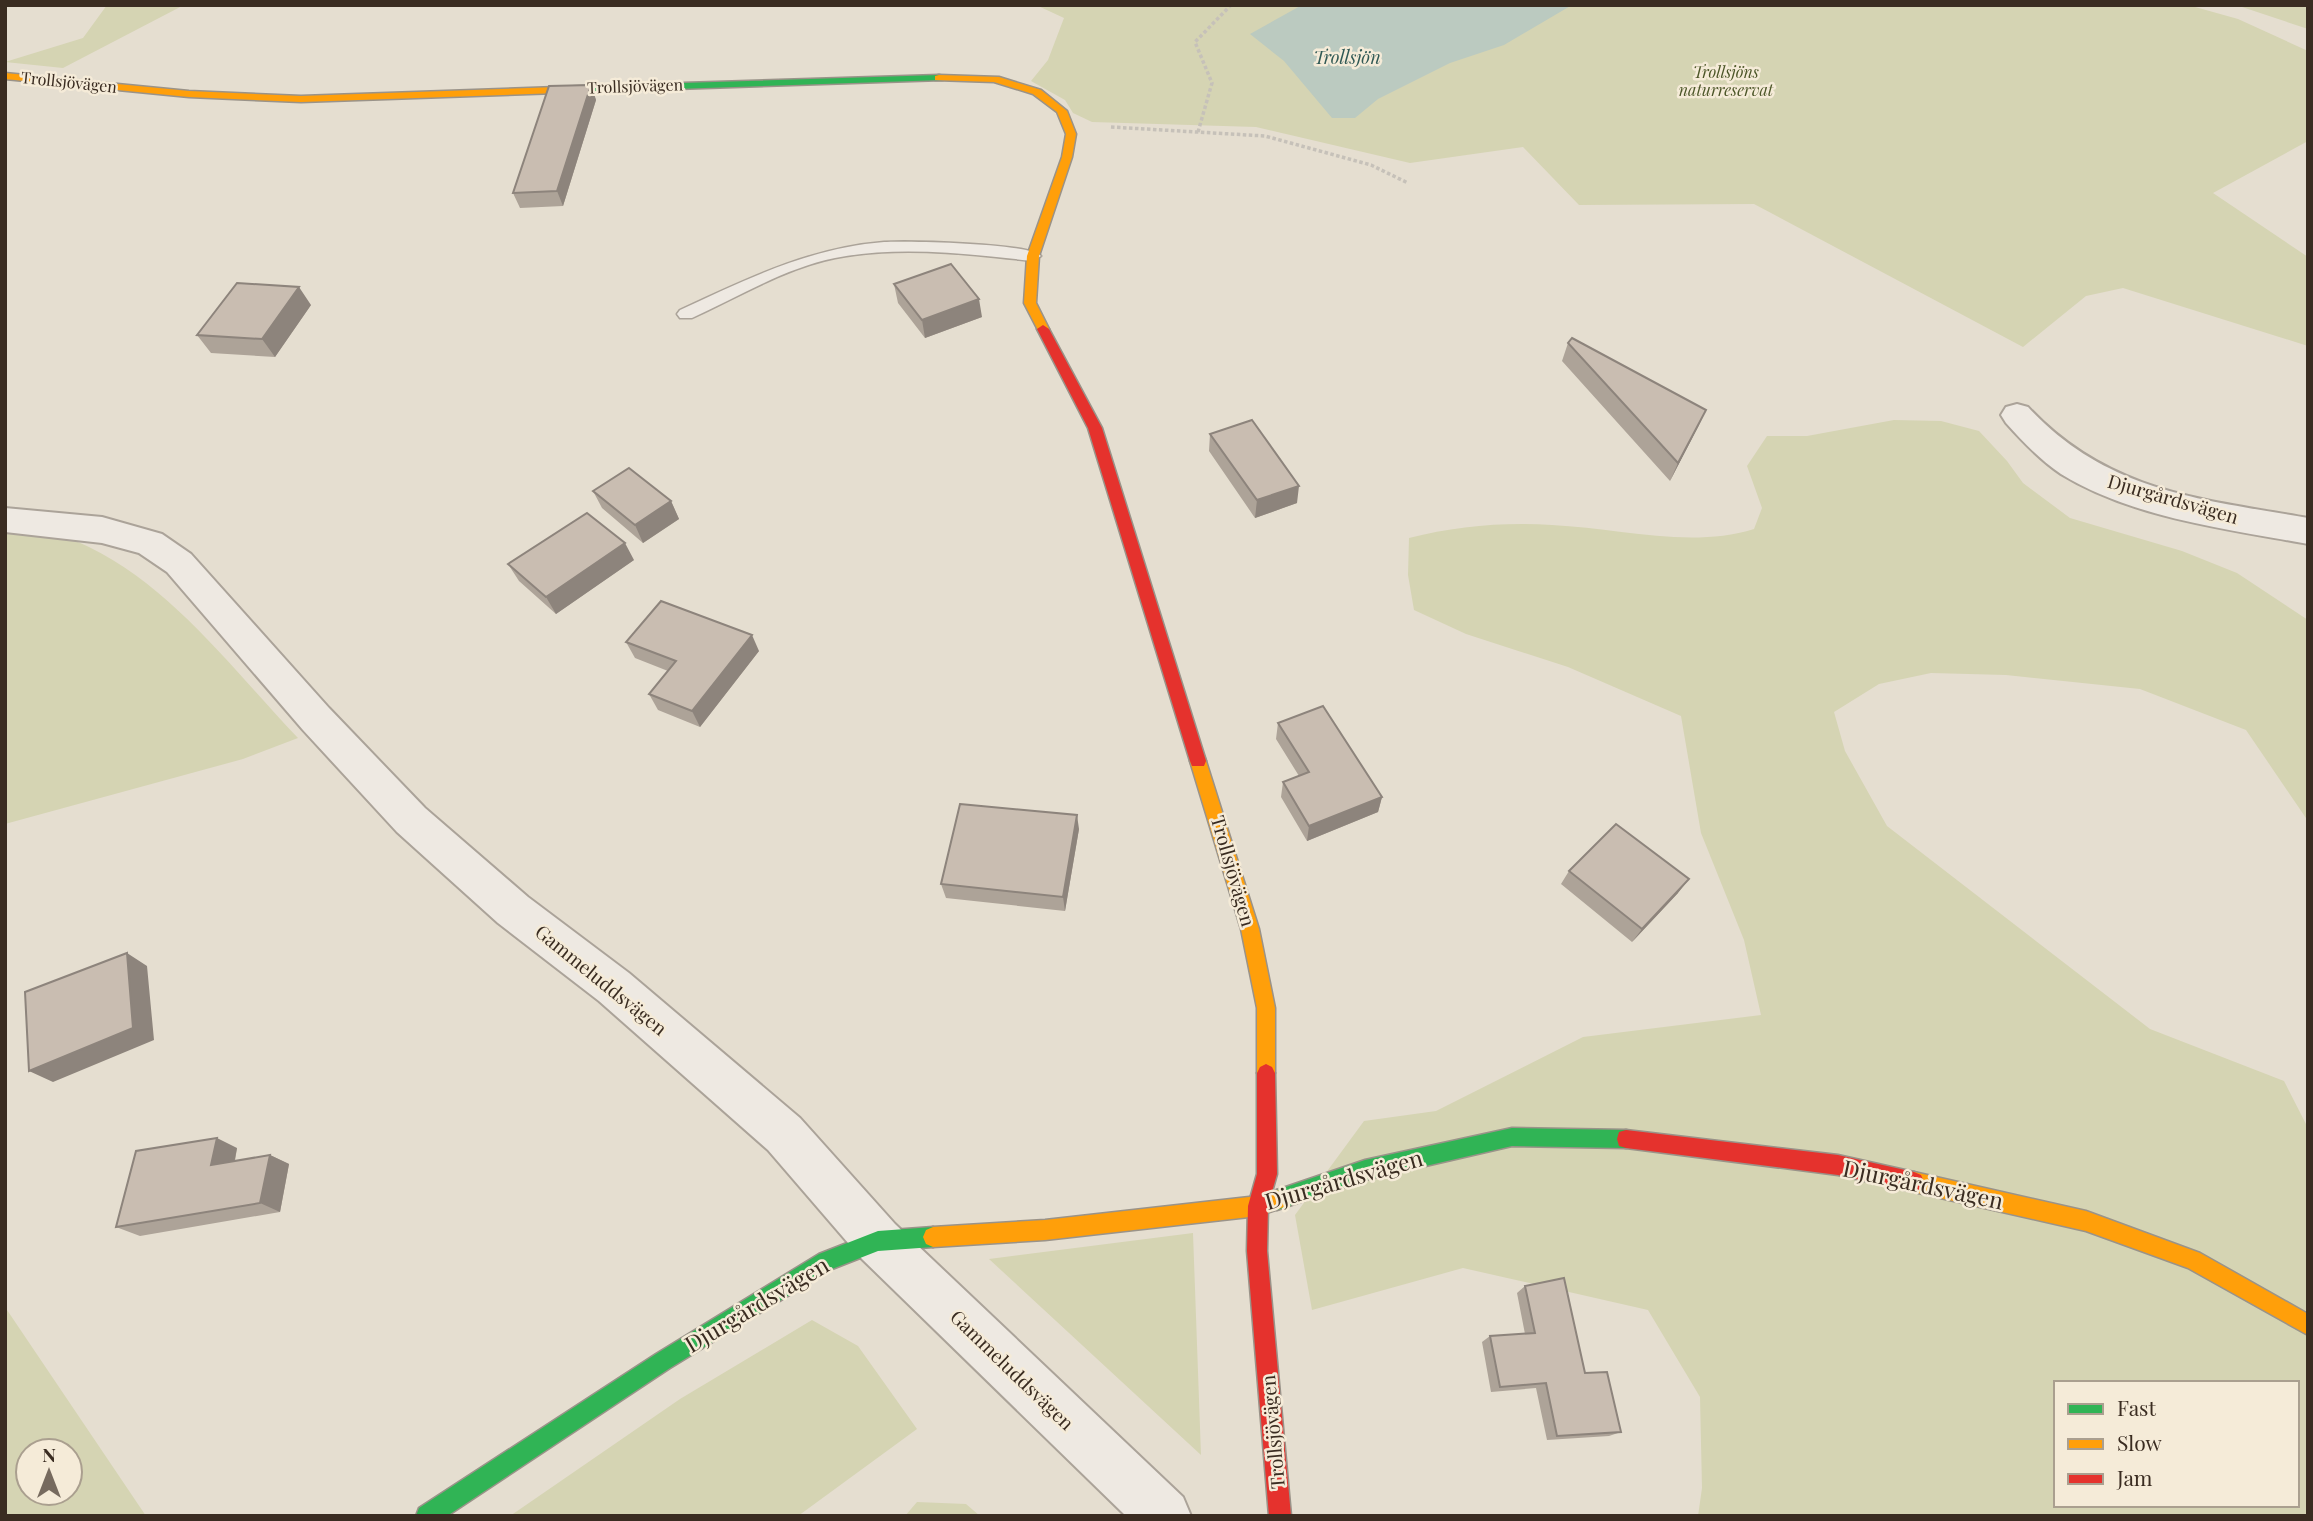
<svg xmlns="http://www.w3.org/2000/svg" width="2313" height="1521" font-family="'Playfair Display',serif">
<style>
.green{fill:#d5d4b3;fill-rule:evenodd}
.water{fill:#bbcac0}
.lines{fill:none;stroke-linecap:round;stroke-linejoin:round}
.lane-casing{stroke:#aba399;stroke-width:3}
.street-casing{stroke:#aba399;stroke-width:4}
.fast-casing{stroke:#9a9389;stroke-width:3}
.slow-casing{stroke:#9a9389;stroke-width:3}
.jam-casing{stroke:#9a9389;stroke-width:3}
.path{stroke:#c6c1b9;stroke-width:3.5;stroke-dasharray:3.5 2.5;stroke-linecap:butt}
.lane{fill:#eee9e2;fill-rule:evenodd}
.street{fill:#eee9e2;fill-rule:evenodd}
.fast{fill:#30b455;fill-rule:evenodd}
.slow{fill:#ff9f0a;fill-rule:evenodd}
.jam{fill:#e5322d;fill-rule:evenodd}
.wall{fill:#ada398}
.shaded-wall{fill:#8d847c}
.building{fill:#c9bdb1;stroke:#8d847c;stroke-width:2}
.labels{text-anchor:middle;stroke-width:5;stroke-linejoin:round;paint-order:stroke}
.far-park-label{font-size:16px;font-style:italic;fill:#4c5628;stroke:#f5ebd8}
.far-street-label{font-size:16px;fill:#3a2c21;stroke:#f5ebd8}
.far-water-label{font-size:18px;font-style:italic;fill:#315955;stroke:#f5ebd8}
.street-label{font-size:19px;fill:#3a2c21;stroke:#f5ebd8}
.near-street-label{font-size:23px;fill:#3a2c21;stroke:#f5ebd8}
</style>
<rect width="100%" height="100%" fill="#e5ded0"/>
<path class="green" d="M107,5H184L63,68L5,62L83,38Z
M1036,5H2188L2238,19L2308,51V141L2213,193L2308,257V346L2123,288L2086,296L2023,347L1754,204L1579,205L1523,147L1410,163L1256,127L1092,122L1073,113L1065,100L1031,81L1048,60L1064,18Z
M2236,5H2308V29Z
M1894,420L1941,421L1979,431L2007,461L2023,483L2070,518L2182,551L2237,573L2308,620V821L2246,730L2140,689L2006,675L1931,673L1879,684L1834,712L1845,751L1887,826L2150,1029L2284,1081L2308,1128V1516H1698L1702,1488L1700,1397L1648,1310L1463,1268L1312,1310L1295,1215L1364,1121L1436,1111L1583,1037L1761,1015L1744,940L1701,833L1681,716L1568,667L1466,634L1414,610L1408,575L1409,538C1456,526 1504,522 1552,525C1618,528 1690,549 1754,529L1762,508L1747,466L1767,436H1807ZM2056,1383H2297V1505H2056Z
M5,530C34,532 63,534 89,547C172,587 235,672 298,738L243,759L5,824Z
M1193,1233L1201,1455L989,1259Z
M5,1307L146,1516H5ZM70,1451V1493H28V1451Z
M812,1320L858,1346L917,1429L798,1516H510L680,1399Z
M917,1502L966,1504L980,1516H905Z"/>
<path class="water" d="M1302,5H1572L1504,45L1450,63L1378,99L1355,118H1332L1284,61L1250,34Z"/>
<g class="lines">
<defs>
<path id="lane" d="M884,242C908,241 1030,243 1041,256L1033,261C968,254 900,245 835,258C785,268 738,297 692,318H680L677,314L680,310C747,279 809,248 884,242Z"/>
<path id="street" d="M2017,404L2028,407C2107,492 2200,499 2308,518V544C2226,529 2133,518 2061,474C2040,460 2022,441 2006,423L2001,415L2006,407Z
M5,508L102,517L162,534L191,554L329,708L425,808L528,897L629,973L800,1118L895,1224L1183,1497L1191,1516H1126L861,1258L768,1150L599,1001L498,923L397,832L303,730L167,572L139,553L102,543L5,532Z"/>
<path id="fast" d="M939,75L943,76V80L586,92L581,89L586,86Z
M1512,1128L1626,1130L1633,1132L1635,1139L1633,1146L1626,1148L1512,1146L1365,1180L1277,1210L1270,1207L1267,1200L1270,1193L1277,1190L1365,1160Z
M933,1227L940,1230L943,1237L940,1244L933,1247L878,1251L832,1269L670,1368L447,1516H416L419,1508L656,1354L819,1254L878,1231Z"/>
<path id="slow" d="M5,73L189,91L301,96L586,86L591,89L586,92L301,102L189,97L5,79Z
M939,75L999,77L1041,90L1067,111L1076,134L1072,157L1039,256L1036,303L1049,329L1047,332H1039L1024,303L1027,256L1062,157L1066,134L1057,112L1033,94L994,82L935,80V76Z
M1198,754L1204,756L1206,761L1259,929L1275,1008V1073L1272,1079L1266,1082L1260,1079L1257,1073V1008L1241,929L1190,761L1192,756Z
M1914,1172L2086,1211L2200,1253L2308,1314V1335L2188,1268L2086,1231L1914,1192L1907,1189L1904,1182L1907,1175Z
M1277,1190L1284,1193L1287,1200L1284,1207L1258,1216L1045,1240L933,1247L926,1244L923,1237L926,1230L933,1227L1045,1220L1258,1196Z"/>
<path id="jam" d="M1043,325L1049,329L1102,428L1206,761L1204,766H1192L1190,761L1088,428L1037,329Z
M1266,1064L1272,1067L1275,1073L1277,1174L1268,1206L1267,1251L1291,1516H1269L1247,1251L1248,1206L1257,1174V1073L1260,1067Z
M1626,1130L1838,1155L1914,1172L1921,1175L1924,1182L1921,1189L1914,1192L1838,1175L1626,1148L1619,1146L1617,1139L1619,1132Z"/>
</defs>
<use href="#lane" class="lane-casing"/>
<use href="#street" class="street-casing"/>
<use href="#fast" class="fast-casing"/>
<use href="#slow" class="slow-casing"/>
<use href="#jam" class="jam-casing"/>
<path class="path" d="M1111,127L1265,136L1371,165L1408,183
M1198,132L1212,83L1195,42L1231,5"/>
<use href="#lane" class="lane"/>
<use href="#street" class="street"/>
<use href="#fast" class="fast"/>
<use href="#slow" class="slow"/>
<use href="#jam" class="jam"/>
</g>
<path class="wall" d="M591,85L596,100L563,206L520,208L513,193Z
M894,284L982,317L925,338L898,303Z
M311,305L275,357L211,353L197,335Z
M1568,343L1706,410L1670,481L1562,361Z
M1210,434L1297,503L1255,518L1209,451Z
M593,491L671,501L679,519L643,543L602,508Z
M634,560L556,614L519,581L508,564Z
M626,642L759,651L700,727L658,710L649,694L668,671L635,658Z
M1278,723L1382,797L1378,812L1307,841L1281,797L1283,782L1299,776L1276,739Z
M1079,829L1065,911L946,898L941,884Z
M1569,871L1678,893L1632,942L1561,884Z
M237,1148L235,1161L270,1155L289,1164L280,1212L140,1236L116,1227Z
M1525,1286L1585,1373L1621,1432L1609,1436L1547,1440L1536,1388L1491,1392L1482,1342L1490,1336L1525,1334L1517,1293Z"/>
<path class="shaded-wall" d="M591,85L596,100L563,206L557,191Z
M299,287L311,305L275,357L262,339Z
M979,299L982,317L925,338L922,320Z
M1706,410L1698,427L1670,481L1678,463Z
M1299,486L1297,503L1255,518L1257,500Z
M671,501L679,519L643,543L635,525Z
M625,543L634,560L556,614L546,597Z
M752,635L759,651L700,727L692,711Z
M1382,797L1378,812L1307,841L1309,826Z
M1077,815L1079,829L1065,911L1063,897Z
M1689,879L1678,893L1632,942L1642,929Z
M127,953L147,966L154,1040L53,1082L29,1071Z
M217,1138L237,1148L232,1174L211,1165Z
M270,1155L289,1164L280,1212L260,1203Z"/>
<path class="building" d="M591,85L557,191L513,193L549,86Z
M951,264L979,299L922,320L894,284Z
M237,283L299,287L262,339L197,335Z
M1572,338L1706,410L1678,463L1568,343Z
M1252,420L1299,486L1257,500L1210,434Z
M629,468L671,501L635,525L593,491Z
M587,513L625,543L546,597L508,564Z
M661,601L752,635L692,711L649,694L676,661L626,642Z
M1323,706L1382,797L1309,826L1283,782L1309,772L1278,723Z
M960,804L1077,815L1063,897L941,884Z
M1616,824L1689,879L1642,929L1569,871Z
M127,953L133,1028L29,1071L25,992Z
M217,1138L211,1165L270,1155L260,1203L116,1227L136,1151Z
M1564,1278L1585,1373L1607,1372L1621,1432L1557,1436L1546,1383L1500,1387L1490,1336L1535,1333L1525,1286Z"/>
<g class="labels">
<g class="far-park-label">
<text x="1726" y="78">Trollsjöns<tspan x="1726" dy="18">naturreservat</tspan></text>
</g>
<g class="far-street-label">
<text transform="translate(69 82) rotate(6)" y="6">Trollsjövägen</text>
<text transform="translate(635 86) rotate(-2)" y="6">Trollsjövägen</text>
</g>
<g class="far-water-label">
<text x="1347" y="64">Trollsjön</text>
</g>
<g class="street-label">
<text transform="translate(2173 499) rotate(16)" y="7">Djurgårdsvägen</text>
<text transform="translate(1233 871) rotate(74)" y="7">Trollsjövägen</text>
<text transform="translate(601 980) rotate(39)" y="7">Gammeluddsvägen</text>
<text transform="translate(1012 1370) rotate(44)" y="7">Gammeluddsvägen</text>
<text transform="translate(1273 1432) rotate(-95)" y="7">Trollsjövägen</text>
</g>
<g class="near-street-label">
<text transform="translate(1344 1180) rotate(-16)" y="8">Djurgårdsvägen</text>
<text transform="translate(1923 1185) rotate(12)" y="8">Djurgårdsvägen</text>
<text transform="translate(757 1305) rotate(-31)" y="8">Djurgårdsvägen</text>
</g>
</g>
<rect width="2313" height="1521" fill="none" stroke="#3a2c21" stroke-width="14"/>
<rect x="2054" y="1381" width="245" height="126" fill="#f5ebd8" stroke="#aa9f8f" stroke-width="2"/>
<rect x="2068" y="1404" width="35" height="10" fill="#30b455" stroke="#aa9f8f" stroke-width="2"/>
<text x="2117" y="1416" font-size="21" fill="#3a2c21">Fast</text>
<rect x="2068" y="1439" width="35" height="10" fill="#ff9f0a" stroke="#aa9f8f" stroke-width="2"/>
<text x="2117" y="1451" font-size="21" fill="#3a2c21">Slow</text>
<rect x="2068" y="1474" width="35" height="10" fill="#e5322d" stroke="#aa9f8f" stroke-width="2"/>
<text x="2117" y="1486" font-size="21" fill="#3a2c21">Jam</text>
<g transform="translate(49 1472)"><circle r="33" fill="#f5ebd8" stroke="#aa9f8f" stroke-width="2"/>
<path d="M0-5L12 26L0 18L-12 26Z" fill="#766a5e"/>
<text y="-10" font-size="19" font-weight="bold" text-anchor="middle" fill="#3a2c21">N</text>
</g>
</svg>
